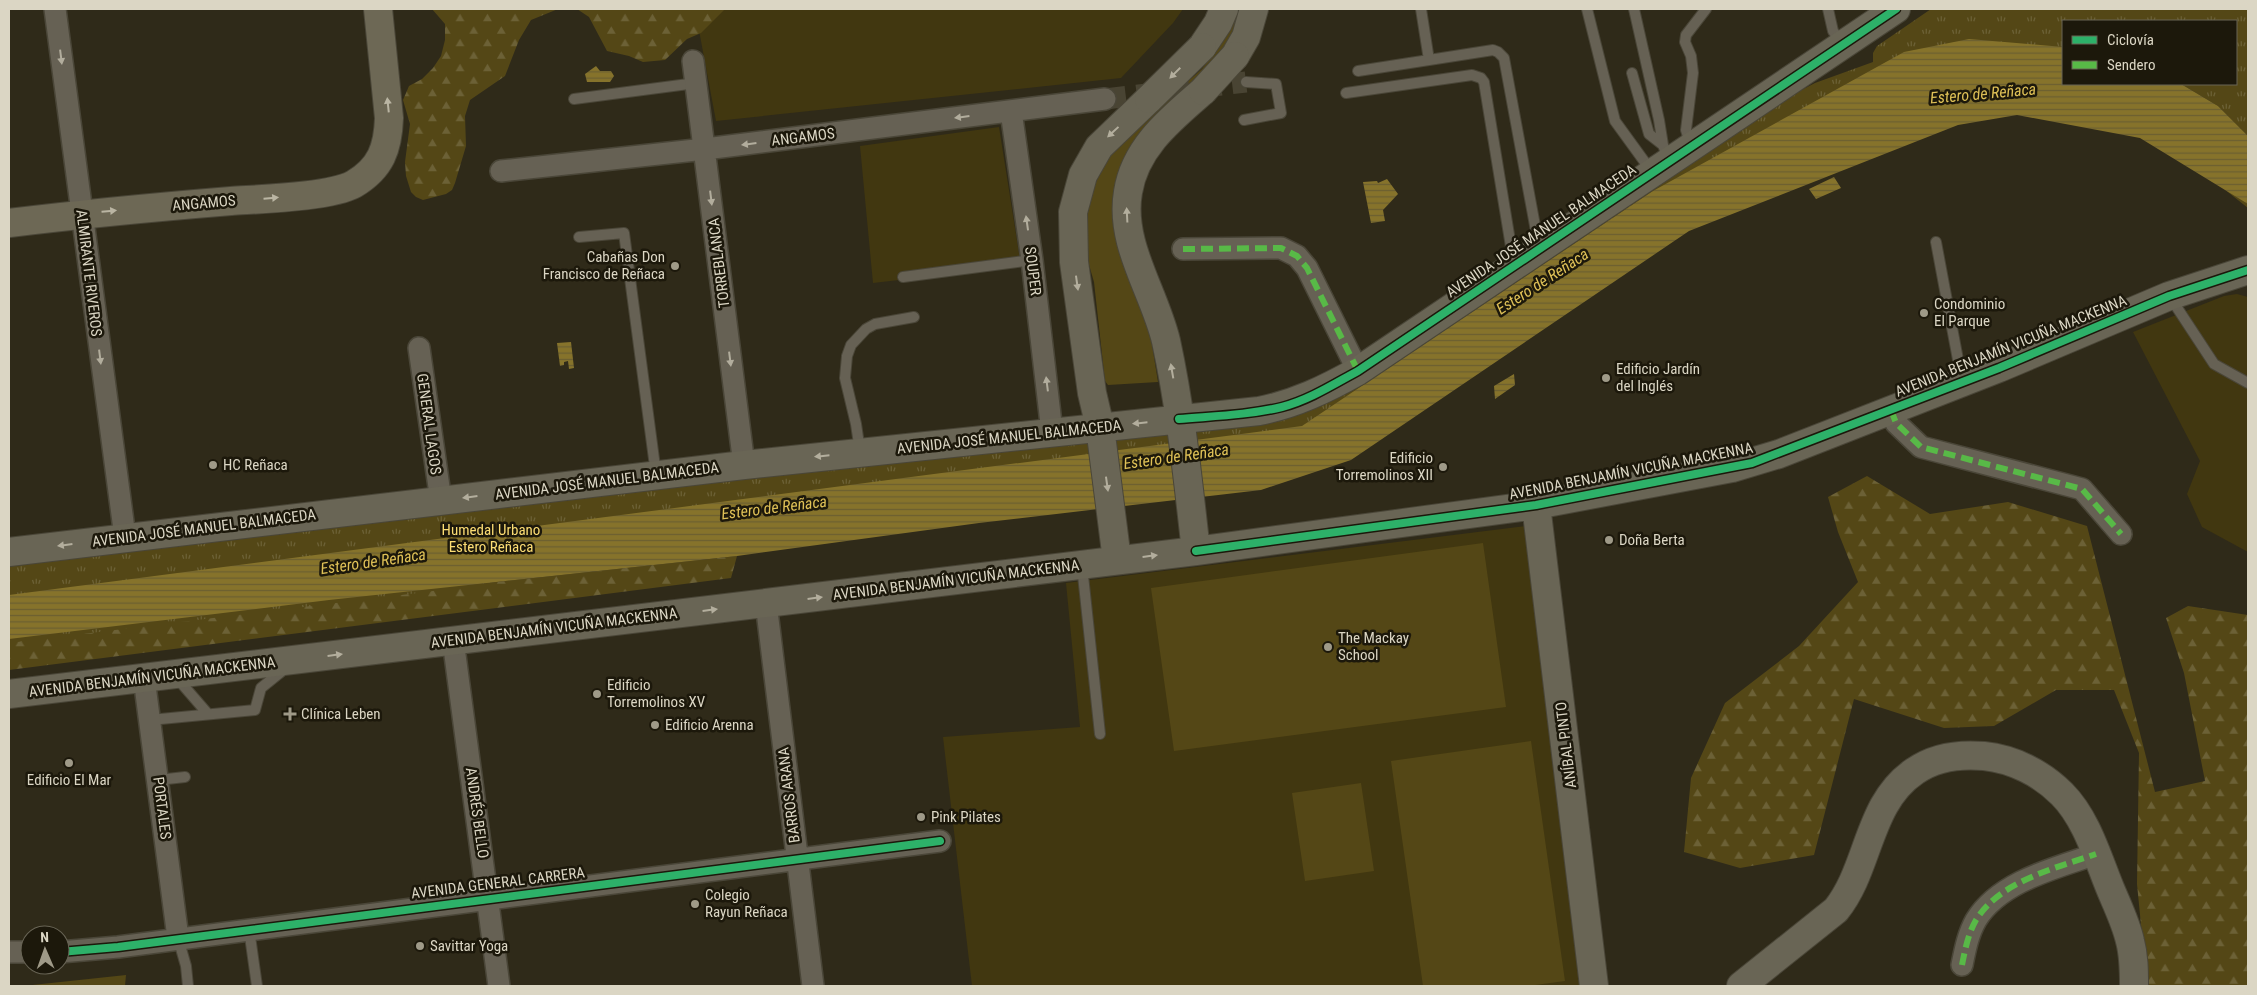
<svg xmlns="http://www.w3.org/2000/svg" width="2257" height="995" font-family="'Roboto Condensed',sans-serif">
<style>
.built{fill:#413710}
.grass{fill:#544716}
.forest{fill:url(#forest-firs)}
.park{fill:url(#park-tufts)}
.water{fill:url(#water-rules)}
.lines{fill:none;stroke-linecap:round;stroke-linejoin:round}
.street-tunnel{stroke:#494433;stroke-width:21;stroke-dasharray:21 11;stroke-linecap:butt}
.lane-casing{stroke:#4a4638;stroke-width:12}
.street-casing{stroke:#4a4638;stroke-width:24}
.secondary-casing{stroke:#4a4638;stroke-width:30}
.primary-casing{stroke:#4a4638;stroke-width:30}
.lane{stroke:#666154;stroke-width:10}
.street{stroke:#666154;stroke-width:21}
.secondary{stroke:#696555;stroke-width:28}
.primary{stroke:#6d6855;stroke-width:28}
.secondary-bridge-casing{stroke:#4a4638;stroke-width:30;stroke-linecap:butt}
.secondary-bridge{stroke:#696555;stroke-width:28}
.quiet{stroke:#58b947;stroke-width:6;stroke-dasharray:12 6;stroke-linecap:butt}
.cycleway-casing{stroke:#1c180b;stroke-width:11}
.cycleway{stroke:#2db169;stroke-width:8}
.oneway{fill:#b2ad9d}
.oneway2{fill:#b3ae9d}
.oneway3{fill:#bab5a3}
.poi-dot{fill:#9f9a88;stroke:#1c180b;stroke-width:2}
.labels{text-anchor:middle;stroke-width:5;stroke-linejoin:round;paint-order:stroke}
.street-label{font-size:15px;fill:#dbd6c4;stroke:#1c180b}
.poi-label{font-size:15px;fill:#dbd6c4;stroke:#1c180b;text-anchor:start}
.park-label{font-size:15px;fill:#fcdd74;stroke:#1c180b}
.water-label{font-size:16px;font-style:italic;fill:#dfc157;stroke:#1c180b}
</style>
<defs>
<pattern id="forest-firs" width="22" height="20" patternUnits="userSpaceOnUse" patternTransform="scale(1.25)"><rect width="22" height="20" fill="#544716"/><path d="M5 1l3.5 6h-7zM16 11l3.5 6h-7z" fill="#6c6136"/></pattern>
<pattern id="park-tufts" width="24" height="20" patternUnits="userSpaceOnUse" patternTransform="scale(1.25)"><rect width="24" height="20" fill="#544716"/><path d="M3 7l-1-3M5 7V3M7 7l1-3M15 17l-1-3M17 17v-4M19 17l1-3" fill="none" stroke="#6c6136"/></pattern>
<pattern id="water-rules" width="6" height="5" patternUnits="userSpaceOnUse" patternTransform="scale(1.25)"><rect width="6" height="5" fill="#86732b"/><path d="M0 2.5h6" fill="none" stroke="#6b5f31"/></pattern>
</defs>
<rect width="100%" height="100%" fill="#2f2a19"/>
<path class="built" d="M695,9H1183L1173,23L1121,78L716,121Z
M999,127L1021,266L873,283L860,146Z
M2237,294L2248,297V552L2202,527L2187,494L2200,461L2133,332L2224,296Z
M1526,526L1580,986H972L943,737L1080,727L1066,583Z"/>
<path class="grass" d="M1237,9H1242L1235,36L1118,182L1115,237L1149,326L1158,382L1108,385L1105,381L1094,282L1085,251V218L1095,184L1111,153L1155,110L1202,69L1223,40Z
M1483,543L1506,707L1174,751L1151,588Z
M1531,741L1565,981L1528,986H1423L1391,761Z
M1361,783L1374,871L1305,881L1292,793Z
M126,975L125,986H23Z"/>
<path class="forest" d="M432,9H558L531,20L519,40L505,76L470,100L465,116L466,146L455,183L452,190L446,194L423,200L416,197L411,192L406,176L405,162L410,124L403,100L409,86L422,79L433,68L441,56L445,40V24Z
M577,9H725L701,33L687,39L665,60L643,62L629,56L607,51L589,17Z
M1867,476L1930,514L2008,502L2087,526L2155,792L2205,781L2184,673L2166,618L2188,606L2248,615V986H2143L2142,935L2137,884L2139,753L2114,690H2056L1994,726L1944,728L1854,699L1814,855L1740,868L1684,852L1691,778L1725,703L1799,646L1858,582L1838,532L1828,497Z
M737,556L731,578L9,670V639L329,600Z"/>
<path class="park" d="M1931,9H2248V136L2218,106L2181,84H2236V21H2063V84L2248,138V208L2141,123L2009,99L1686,217L1376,435L622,563L426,592L9,643V562L1308,399L1700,143L1815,83L1873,62V53L1877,46Z"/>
<path class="water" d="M1969,39L2063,47V84H2181L2218,106L2248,136V204L2140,138L2017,115L1958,125L1689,231L1351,460L1261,490L979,523L737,556L329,600L9,639V595L1302,426L1653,191L1904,52Z
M596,66L600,71H611L614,76L610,82H587L585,74Z
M1834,177L1841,188L1816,199L1809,189Z
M1387,179L1398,194L1383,210L1385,221L1371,223L1363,182L1377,181L1378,183Z
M571,342L574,368L569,369L568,361L564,362V365L560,366L557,343Z
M1514,374L1515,385L1495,399L1494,386Z"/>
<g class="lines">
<path class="street-tunnel" d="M1105,99L1246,82"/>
<defs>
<path id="lane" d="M1421,9L1429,60L1493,50L1498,52L1504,58L1536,231L1545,244
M1587,9L1615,121L1652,172
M1634,9L1659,120L1663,145L1669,161
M1828,9L1833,31L1842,44
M1358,71L1429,60
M1632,73L1649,134L1663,145
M1346,93L1472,75L1481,78L1484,82L1514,265
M574,99L696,83
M1244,120L1281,113L1276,84L1246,82
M1691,146L1686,130L1693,73L1691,56L1685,42L1686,35L1706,9
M579,237L624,233L656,474
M1936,242L1962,381
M903,277L1032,260
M2170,297L2214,364L2248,383
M860,451L856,424L845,378L847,356L851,345L866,329L875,324L914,317
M1082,566L1100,734
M176,677L208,714
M150,720L255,710L261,688L287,667
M158,780L185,777
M249,929L257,986
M178,938L186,966L188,986"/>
<path id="street" d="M55,9L125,537
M693,61L744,465
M1011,111L1032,260L1052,432
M501,171L705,149L1105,99
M1183,249L1281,248L1297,256L1307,268L1358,371
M419,348L441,501
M1891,410L1896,423L1921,447L2082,489L2121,534
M766,603L813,986
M453,640L499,986
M144,678L178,938
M9,952H30
M60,952L118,947L940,841
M1962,965C1965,950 1968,934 1976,920C2000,881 2056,868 2096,854"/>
<path id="secondary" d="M1202,47L1218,23L1224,9
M1235,56L1246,37L1254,9
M1536,505L1594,986
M1196,551C1188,481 1181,410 1166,341C1154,291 1119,244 1128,192C1135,147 1171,119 1203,91
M9,552L744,465L1259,411C1295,404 1326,389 1358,371L1896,9
M1117,560L1100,427L1092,393L1074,262L1073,212L1083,175L1099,147L1149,99
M9,694L766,603L1196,551L1395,524L1536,505L1732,468L1779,454L1999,368L2169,296L2248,270
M1741,986L1836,910C1870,868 1867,803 1915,771C1935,757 1961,754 1984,756C2013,759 2041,773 2062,794C2086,818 2097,856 2110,888C2117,905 2126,923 2130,941C2134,956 2134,971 2134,986"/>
<path id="primary" d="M9,223C83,214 157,207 231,201C260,199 331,197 354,184C381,168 388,148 389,118L378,9"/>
</defs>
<use href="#lane" class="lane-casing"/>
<use href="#street" class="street-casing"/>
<use href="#secondary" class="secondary-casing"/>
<use href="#primary" class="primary-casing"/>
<use href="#lane" class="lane"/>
<use href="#street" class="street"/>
<use href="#secondary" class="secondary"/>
<use href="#primary" class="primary"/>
<defs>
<path id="secondary-bridge" d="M1203,91L1235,56
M1149,99L1202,47"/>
</defs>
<use href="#secondary-bridge" class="secondary-bridge-casing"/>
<use href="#secondary-bridge" class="secondary-bridge"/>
<path class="quiet" d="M1183,249L1281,248L1297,256L1307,268L1358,371
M1891,410L1896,423L1921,447L2082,489L2121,534
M1962,965C1965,950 1968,934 1976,920C2000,881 2056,868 2096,854"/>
<defs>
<path id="cycleway" d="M1179,419C1213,416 1249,415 1282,407C1309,400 1334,384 1358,371L1896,9
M1196,551L1536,505L1752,463L1999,368L2169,296L2248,270
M60,952L118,947L940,841"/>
</defs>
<use href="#cycleway" class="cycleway-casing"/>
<use href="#cycleway" class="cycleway"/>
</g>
<defs><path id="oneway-solid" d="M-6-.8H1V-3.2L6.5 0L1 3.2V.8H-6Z" transform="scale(1.25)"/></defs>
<g class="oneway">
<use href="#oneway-solid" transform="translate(61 57) rotate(83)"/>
<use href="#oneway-solid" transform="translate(962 117) rotate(173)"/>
<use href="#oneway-solid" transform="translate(749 144) rotate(173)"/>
<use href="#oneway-solid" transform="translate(711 198) rotate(83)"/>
<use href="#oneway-solid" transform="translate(1027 223) rotate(-98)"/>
<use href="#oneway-solid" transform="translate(100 357) rotate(83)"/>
<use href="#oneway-solid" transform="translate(730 359) rotate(83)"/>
<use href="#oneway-solid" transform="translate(1047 384) rotate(-97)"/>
</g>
<g class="oneway2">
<use href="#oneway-solid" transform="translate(1175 73) rotate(135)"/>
<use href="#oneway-solid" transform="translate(1113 132) rotate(137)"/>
<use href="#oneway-solid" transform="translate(1127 215) rotate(-93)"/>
<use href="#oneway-solid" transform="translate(1077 283) rotate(82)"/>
<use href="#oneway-solid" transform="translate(1172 371) rotate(-100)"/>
<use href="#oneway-solid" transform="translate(1140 423) rotate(174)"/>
<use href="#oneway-solid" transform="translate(822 456) rotate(174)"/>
<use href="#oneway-solid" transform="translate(1107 484) rotate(82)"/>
<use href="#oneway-solid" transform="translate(470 497) rotate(173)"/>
<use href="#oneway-solid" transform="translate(65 545) rotate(173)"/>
<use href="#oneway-solid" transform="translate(1150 556) rotate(-7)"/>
<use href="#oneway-solid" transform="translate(815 598) rotate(-7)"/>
<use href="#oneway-solid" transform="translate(710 610) rotate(-7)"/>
<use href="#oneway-solid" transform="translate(335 655) rotate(-7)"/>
</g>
<g class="oneway3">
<use href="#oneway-solid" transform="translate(388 105) rotate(-96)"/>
<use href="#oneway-solid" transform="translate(271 198) rotate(-5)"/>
<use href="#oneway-solid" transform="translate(109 211) rotate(-5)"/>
</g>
<g class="poi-dot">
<circle cx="675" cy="266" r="5"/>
<circle cx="1924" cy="313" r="5"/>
<circle cx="1606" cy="378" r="5"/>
<circle cx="213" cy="465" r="5"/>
<circle cx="1443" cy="467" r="5"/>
<circle cx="1609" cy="540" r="5"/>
<circle cx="1328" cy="647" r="5"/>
<circle cx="597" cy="694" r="5"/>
<path d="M287.5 706.5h5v5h5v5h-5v5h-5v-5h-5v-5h5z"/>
<circle cx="655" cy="725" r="5"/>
<circle cx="69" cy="763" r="5"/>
<circle cx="921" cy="817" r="5"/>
<circle cx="695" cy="904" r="5"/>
<circle cx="420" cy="946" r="5"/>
</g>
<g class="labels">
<g class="street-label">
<text transform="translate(803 137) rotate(-7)" y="5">ANGAMOS</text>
<text transform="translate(204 203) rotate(-5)" y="5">ANGAMOS</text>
<text transform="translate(1541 231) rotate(-34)" y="5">AVENIDA JOSÉ MANUEL BALMACEDA</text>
<text transform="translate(719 263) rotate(-97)" y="5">TORREBLANCA</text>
<text transform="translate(1033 271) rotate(83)" y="5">SOUPER</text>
<text transform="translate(89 273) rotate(83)" y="5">ALMIRANTE RIVEROS</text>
<text transform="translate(2011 346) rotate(-22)" y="5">AVENIDA BENJAMÍN VICUÑA MACKENNA</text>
<text transform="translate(429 424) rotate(82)" y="5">GENERAL LAGOS</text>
<text transform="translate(1009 437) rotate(-6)" y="5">AVENIDA JOSÉ MANUEL BALMACEDA</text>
<text transform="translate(1631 471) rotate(-11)" y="5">AVENIDA BENJAMÍN VICUÑA MACKENNA</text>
<text transform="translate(607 481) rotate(-7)" y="5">AVENIDA JOSÉ MANUEL BALMACEDA</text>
<text transform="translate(204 528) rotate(-7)" y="5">AVENIDA JOSÉ MANUEL BALMACEDA</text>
<text transform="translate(956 580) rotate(-7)" y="5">AVENIDA BENJAMÍN VICUÑA MACKENNA</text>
<text transform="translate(554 628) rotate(-7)" y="5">AVENIDA BENJAMÍN VICUÑA MACKENNA</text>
<text transform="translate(152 677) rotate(-7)" y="5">AVENIDA BENJAMÍN VICUÑA MACKENNA</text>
<text transform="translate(1566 745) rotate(-97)" y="5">ANÍBAL PINTO</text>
<text transform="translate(789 795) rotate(-97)" y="5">BARROS ARANA</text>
<text transform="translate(162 808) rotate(83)" y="5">PORTALES</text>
<text transform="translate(477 813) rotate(82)" y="5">ANDRÉS BELLO</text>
<text transform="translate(498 883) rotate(-7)" y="5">AVENIDA GENERAL CARRERA</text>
</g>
<g class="poi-label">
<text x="665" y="262" text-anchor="end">Cabañas Don<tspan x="665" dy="17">Francisco de Reñaca</tspan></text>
<text x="1934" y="309">Condominio<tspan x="1934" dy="17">El Parque</tspan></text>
<text x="1616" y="374">Edificio Jardín<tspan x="1616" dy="17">del Inglés</tspan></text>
<text x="1433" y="463" text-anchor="end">Edificio<tspan x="1433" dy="17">Torremolinos XII</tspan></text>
<text x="223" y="470">HC Reñaca</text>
<text x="1619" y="545">Doña Berta</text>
<text x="1338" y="643">The Mackay<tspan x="1338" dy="17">School</tspan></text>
<text x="607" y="690">Edificio<tspan x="607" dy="17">Torremolinos XV</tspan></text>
<text x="301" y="719">Clínica Leben</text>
<text x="665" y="730">Edificio Arenna</text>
<text x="69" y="785" text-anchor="middle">Edificio El Mar</text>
<text x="931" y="822">Pink Pilates</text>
<text x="705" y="900">Colegio<tspan x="705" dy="17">Rayun Reñaca</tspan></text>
<text x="430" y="951">Savittar Yoga</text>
</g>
<g class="park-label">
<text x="491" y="535">Humedal Urbano<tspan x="491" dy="17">Estero Reñaca</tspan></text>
</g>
<g class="water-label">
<text transform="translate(1983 93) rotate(-5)" y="6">Estero de Reñaca</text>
<text transform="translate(1542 281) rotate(-33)" y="6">Estero de Reñaca</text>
<text transform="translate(1176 456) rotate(-8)" y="6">Estero de Reñaca</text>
<text transform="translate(774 507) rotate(-7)" y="6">Estero de Reñaca</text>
<text transform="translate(373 561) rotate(-8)" y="6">Estero de Reñaca</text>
</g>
</g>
<rect width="2257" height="995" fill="none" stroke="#dbd6c4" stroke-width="20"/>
<rect x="2062" y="20" width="175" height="65" fill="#1c180b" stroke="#686455"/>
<rect x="2072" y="36" width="25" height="8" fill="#2db169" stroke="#686455"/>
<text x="2107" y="45" font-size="15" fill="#dbd6c4">Ciclovía</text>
<rect x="2072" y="61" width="25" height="8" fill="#58b947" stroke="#686455"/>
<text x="2107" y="70" font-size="15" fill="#dbd6c4">Sendero</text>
<g transform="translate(45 950) rotate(358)"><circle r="24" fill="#1c180b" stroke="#686455"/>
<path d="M0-4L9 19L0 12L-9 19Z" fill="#9f9a88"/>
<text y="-8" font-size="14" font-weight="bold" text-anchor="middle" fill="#dbd6c4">N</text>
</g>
</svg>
